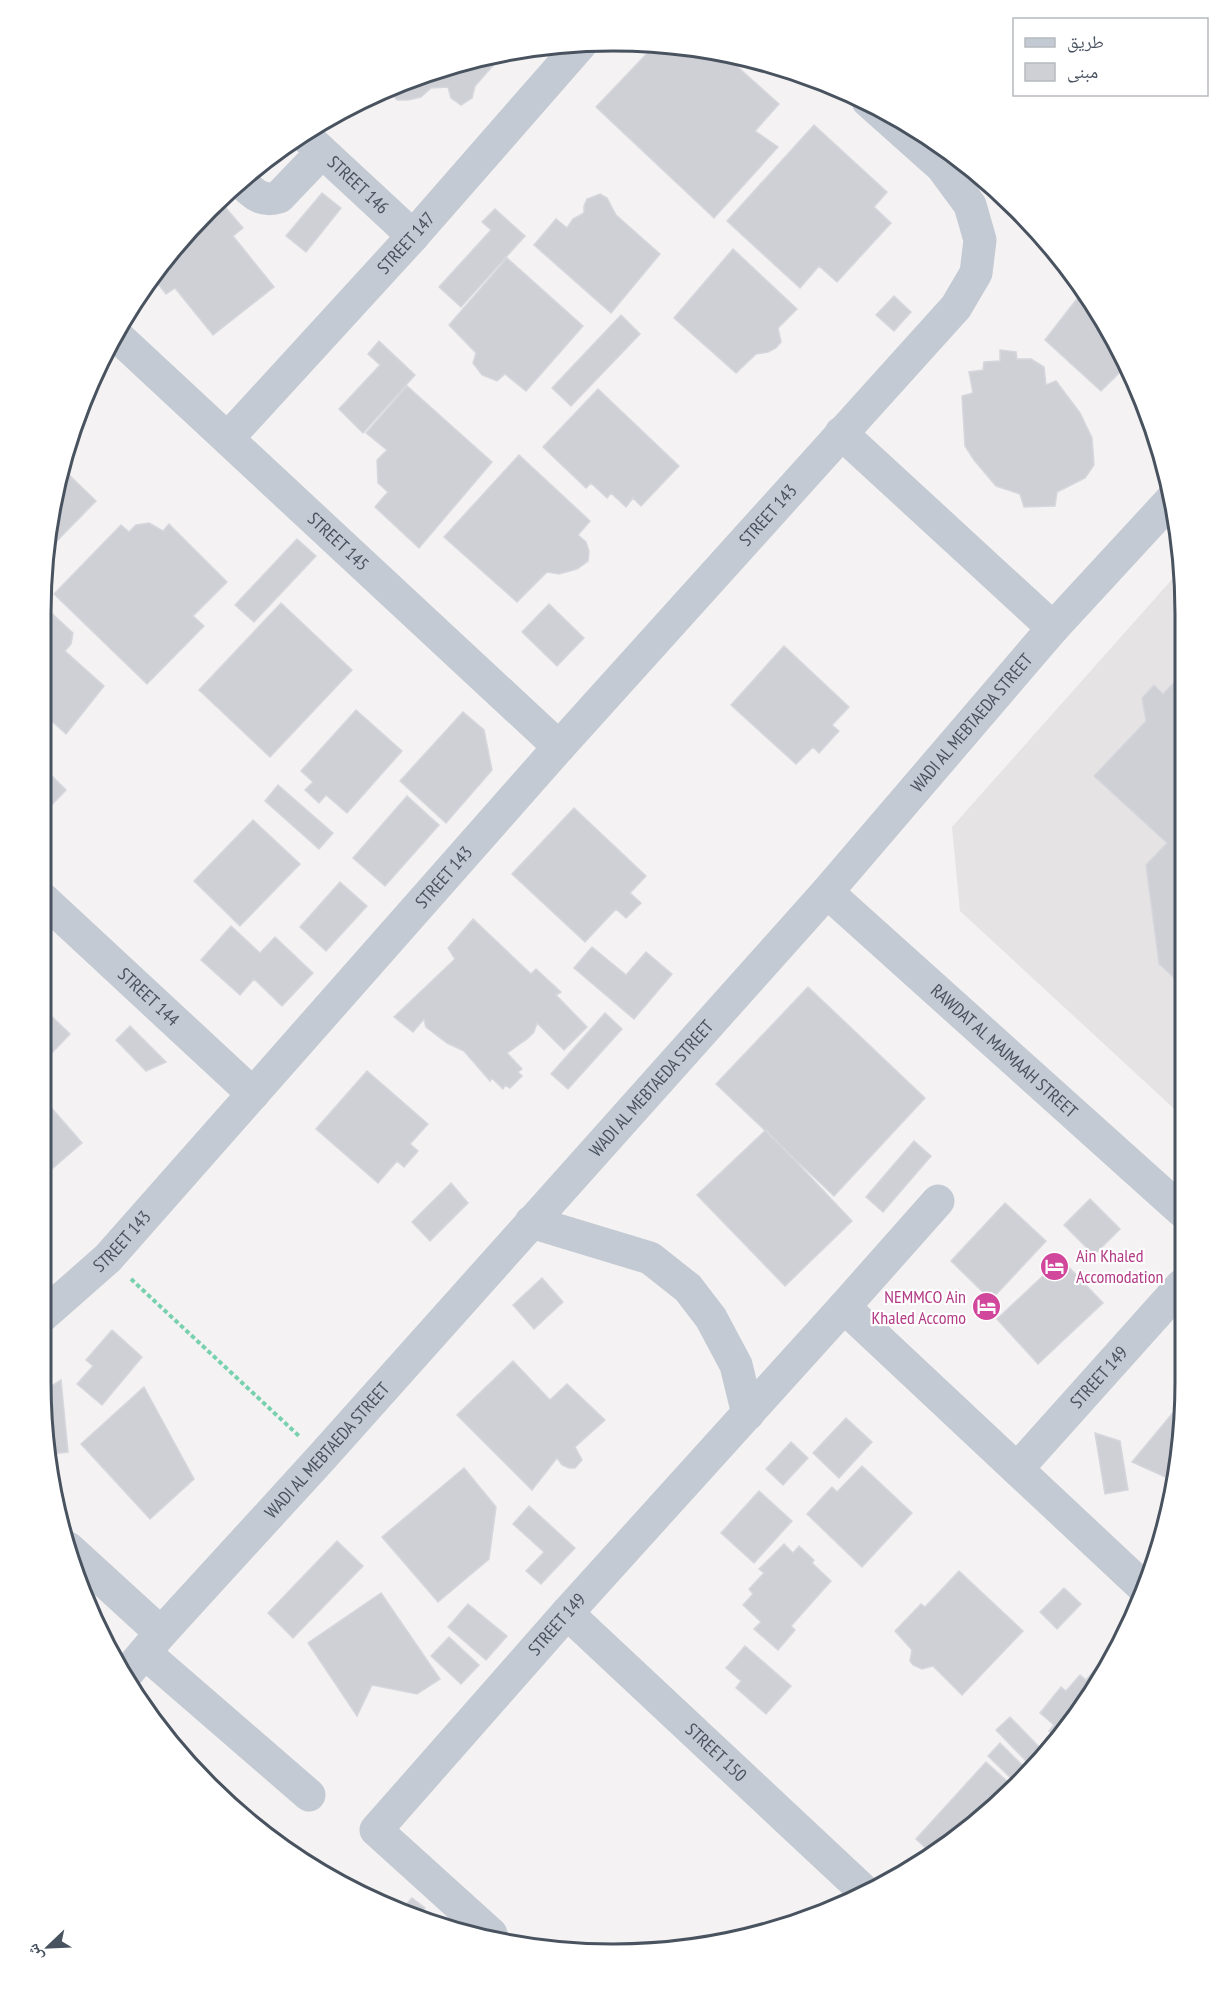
<svg xmlns="http://www.w3.org/2000/svg" width="1226" height="1995" font-family="'PT Sans Narrow','Noto Naskh Arabic',sans-serif">
<style>
.education{fill:#e5e3e4}
.building{fill:#ced0d6;stroke:#d6d7dd;stroke-width:1.5}
.lines{fill:none;stroke-linecap:round;stroke-linejoin:round}
.path{stroke:#77d1ae;stroke-width:4;stroke-dasharray:4.5 3;stroke-linecap:butt}
.minor{stroke:#c3cad3;stroke-width:33}
.labels{text-anchor:middle;stroke-width:4.5;stroke-linejoin:round;paint-order:stroke}
.street-label{font-size:18px;fill:#495360;stroke:#fff}
.hotel-label{font-size:18px;fill:#b23c85;stroke:#fff;text-anchor:start}
.rim{fill:none;stroke:#495360;stroke-width:3}
</style>
<rect width="100%" height="100%" fill="#f4f2f2"/>
<path class="education" d="M1183,567L1184,575L1182,1116L960,911L952,827Z"/>
<path class="building" d="M657,43L723,54L779,104L755,131L778,147L714,218L596,107Z
M504,53L475,86L472,98L461,105L451,98L448,87L431,88L421,97L408,100H397L388,89L429,71Z
M386,90L376,100L372,97Z
M814,125L887,192L874,207L891,223L837,282L819,266L800,288L727,221Z
M322,193L341,208L306,252L286,236Z
M600,194L607,198L616,215L660,254L611,313L534,245L556,219L567,228L573,219L584,213V206L587,199Z
M219,200L243,228L233,236L274,287L213,335L175,288L166,294L152,276L159,265Z
M495,209L525,236L461,307L439,287L491,230L482,222Z
M733,249L797,309L778,328L781,342L776,348L768,352L756,354L736,373L674,318Z
M507,258L583,326L526,391L505,374L497,381L482,375L473,363L476,353L449,325Z
M1083,291L1109,327L1125,367L1101,391L1045,340Z
M894,296L911,312L894,331L876,315Z
M621,315L640,334L571,406L552,388Z
M379,341L415,375L363,433L339,409L380,365L368,354Z
M1000,350L1016,352L1017,359H1031L1044,367L1046,385L1056,381L1080,413L1092,438L1094,465L1085,478L1057,492L1055,506L1024,507L1020,494L996,486L974,460L965,446L962,396L973,393L969,372L983,370L984,362L1000,361Z
M407,386L492,462L419,548L375,507L388,492L378,483L377,460L387,450L366,433Z
M598,389L679,466L641,506L633,498L626,507L611,493L607,498L591,483L586,488L543,447Z
M519,455L590,521L578,535L586,542L589,551L588,561L577,569L559,574L547,572L517,602L444,537Z
M64,470L96,501L46,552L45,539Z
M149,523L163,531L169,524L227,582L193,616L204,626L147,684L54,594L121,525L129,532L136,525Z
M297,539L316,556L254,622L235,605Z
M281,603L352,670L270,757L199,690Z
M549,604L584,638L557,666L522,632Z
M45,607L73,633L71,644L65,651L104,686L66,734L44,714Z
M784,646L849,707L832,725L839,731L819,753L813,747L796,764L731,705Z
M1184,672L1183,986L1159,964L1146,865L1167,843L1094,776L1146,721L1142,698L1154,685L1163,694Z
M356,710L402,751L347,813L326,795L319,803L305,790L313,782L301,771Z
M463,712L484,730L492,770L446,823L400,781Z
M44,768L66,790L44,813Z
M278,785L333,833L319,849L265,801Z
M407,796L439,825L385,886L353,858Z
M574,808L646,876L630,893L641,903L626,918L616,909L585,942L512,874Z
M253,820L300,864L240,926L194,881Z
M340,882L367,906L326,951L300,927Z
M473,919L531,974L536,969L561,992L556,995L587,1027L564,1050L537,1023L534,1032L527,1039L507,1053L522,1069L518,1072L522,1076L510,1088L505,1085L503,1089L492,1078L490,1081L464,1051L447,1043L426,1027L424,1019L413,1032L394,1017L455,959L448,948Z
M231,926L260,953L275,937L313,973L282,1006L254,979L240,995L201,960Z
M592,947L626,975L646,952L672,974L634,1019L574,968Z
M808,987L925,1098L834,1196L716,1084Z
M43,1008L70,1034L42,1063Z
M605,1013L622,1029L568,1089L551,1074Z
M130,1026L166,1062L146,1071L116,1040Z
M367,1071L428,1124L410,1144L418,1151L404,1167L397,1161L378,1183L316,1129Z
M42,1097L82,1143L45,1175L42,1171Z
M766,1130L852,1221L785,1286L697,1195Z
M914,1141L931,1156L883,1212L866,1197Z
M451,1183L468,1203L430,1241L412,1222Z
M1090,1199L1120,1229L1094,1255L1064,1225Z
M1005,1203L1046,1241L991,1300L951,1261Z
M1061,1259L1103,1303L1038,1364L997,1319Z
M542,1278L563,1302L534,1329L513,1305Z
M112,1330L142,1357L102,1405L77,1384L93,1366L86,1360Z
M513,1361L550,1400L567,1384L605,1420L575,1447L582,1460L575,1468H569L562,1465L557,1458L532,1490L457,1415Z
M61,1380L68,1452L52,1454L42,1392Z
M144,1387L194,1479L150,1519L81,1444Z
M1181,1403V1456L1174,1481L1132,1462Z
M846,1418L872,1442L839,1478L813,1453Z
M1095,1433L1120,1441L1128,1490L1105,1494Z
M791,1442L808,1458L783,1485L766,1469Z
M862,1466L912,1513L862,1567L807,1514L832,1487L837,1492Z
M464,1468L496,1507L489,1559L438,1602L382,1537Z
M759,1491L792,1521L754,1563L721,1533Z
M529,1506L575,1548L541,1584L526,1571L544,1552L513,1524Z
M337,1541L363,1566L293,1638L268,1613Z
M784,1544L793,1553L799,1546L814,1560L812,1563L831,1581L791,1626L795,1630L778,1650L754,1629L761,1622L743,1605L753,1594L749,1589L764,1573L759,1569Z
M959,1571L1023,1631L962,1695L933,1666L922,1669L913,1665L910,1661L912,1650L895,1631L921,1604L925,1607Z
M1064,1588L1081,1604L1057,1629L1040,1612Z
M381,1593L440,1679L417,1694L372,1685L357,1716L308,1643Z
M468,1604L507,1636L486,1660L448,1627Z
M449,1637L479,1665L461,1684L431,1656Z
M745,1646L791,1686L766,1714L736,1688L741,1681L726,1668Z
M1098,1666L1102,1670L1067,1730L1058,1739L1049,1731L1054,1725L1040,1713L1061,1687L1066,1691L1080,1675L1086,1680Z
M1010,1717L1044,1752L1030,1765L996,1730Z
M1000,1743L1026,1769L1014,1781L988,1756Z
M986,1762L1010,1784L934,1856L916,1839Z
M412,1898L425,1908L417,1918L401,1910Z
M829,1900L834,1906L812,1917Z"/>
<g class="lines">
<path class="path" d="M131,1279L299,1436"/>
<g class="minor">
<path id="s1" d="M303,134L413,236"/>
<path d="M239,180C252,192 260,203 279,197L322,152"/>
<path id="s2" d="M117,336L559,747"/>
<path d="M841,433L1053,628"/>
<path id="s3" d="M228,438L413,236L581,44"/>
<path id="s4" d="M827,892L1182,1211"/>
<path id="s5" d="M43,899L253,1094"/>
<path d="M531,1222L650,1258L688,1288L711,1318L736,1365L748,1414"/>
<path d="M844,1307L1145,1589"/>
<path id="s6" d="M41,1317L108,1258L559,747L956,307L976,273L980,240L970,205L942,167L868,101"/>
<path id="s7" d="M1017,1469L1181,1286"/>
<path d="M68,1548L161,1633"/>
<path id="s8" d="M567,1613L864,1891"/>
<path d="M145,1653L309,1795"/>
<path id="s9" d="M128,1672L161,1633L322,1457L827,892L1053,628L1172,499"/>
<path id="s10" d="M491,1934L376,1830L567,1613L844,1307L938,1201"/>
</g>
</g>
<defs>
<symbol id="hotel-disc" viewBox="-11 -11 22 22"><circle r="9.5" fill="#d1479c" stroke="#fff"/><path d="M-6-4.5h1.5V1H6V5H4.5V3h-9V5H-6ZM-4 0a1.8 1.8 0 1 1 3.6 0ZM.5 0V-2.5h3Q6-2.5 6 0Z" fill="#fff"/></symbol>
</defs>
<g fill-rule="evenodd">
<use href="#hotel-disc" x="1038" y="1250" width="33" height="33"/>
<use href="#hotel-disc" x="970" y="1290" width="33" height="33"/>
</g>
<g class="labels">
<g class="street-label">
<text dy="6" stroke="none"><textPath href="#s1" startOffset="75">STREET 146</textPath></text>
<text dy="6" stroke="none"><textPath href="#s3" startOffset="264">STREET 147</textPath></text>
<text dy="6" stroke="none"><textPath href="#s6" startOffset="1083">STREET 143</textPath></text>
<text dy="6" stroke="none"><textPath href="#s2" startOffset="302">STREET 145</textPath></text>
<text dy="6" stroke="none"><textPath href="#s9" startOffset="1270">WADI AL MEBTAEDA STREET</textPath></text>
<text dy="6" stroke="none"><textPath href="#s6" startOffset="597">STREET 143</textPath></text>
<text dy="6" stroke="none"><textPath href="#s5" startOffset="144">STREET 144</textPath></text>
<text dy="6" stroke="none"><textPath href="#s4" startOffset="238">RAWDAT AL MAJMAAH STREET</textPath></text>
<text dy="6" stroke="none"><textPath href="#s9" startOffset="784">WADI AL MEBTAEDA STREET</textPath></text>
<text dy="6" stroke="none"><textPath href="#s6" startOffset="111">STREET 143</textPath></text>
<text dy="6" stroke="none"><textPath href="#s7" startOffset="123">STREET 149</textPath></text>
<text dy="6" stroke="none"><textPath href="#s9" startOffset="298">WADI AL MEBTAEDA STREET</textPath></text>
<text dy="6" stroke="none"><textPath href="#s10" startOffset="429">STREET 149</textPath></text>
<text dy="6" stroke="none"><textPath href="#s8" startOffset="204">STREET 150</textPath></text>
</g>
<g class="hotel-label">
<text x="1076" y="1262">Ain Khaled<tspan x="1076" dy="21">Accomodation</tspan></text>
<text x="966" y="1303" text-anchor="end">NEMMCO Ain<tspan x="966" dy="21">Khaled Accomo</tspan></text>
</g>
</g>
<path d="M0 0H1226V1995H0ZM613 51H613A562 562 0 0 1 1175 613V1382A562 562 0 0 1 613 1944H613A562 562 0 0 1 51 1382V613A562 562 0 0 1 613 51Z" fill="#fff" fill-rule="evenodd"/>
<path class="rim" d="M613 51H613A562 562 0 0 1 1175 613V1382A562 562 0 0 1 613 1944H613A562 562 0 0 1 51 1382V613A562 562 0 0 1 613 51Z"/>
<rect x="1013" y="18" width="195" height="78" fill="#ffffff" stroke="#b6babf" stroke-width="1.5"/>
<rect x="1025" y="38" width="30" height="9" fill="#c3cad3" stroke="#b6babf" stroke-width="1.5"/>
<text x="1067" y="48" font-size="18" fill="#495360">طريق</text>
<rect x="1025" y="63" width="30" height="18" fill="#ced0d6" stroke="#b6babf" stroke-width="1.5"/>
<text x="1067" y="78" font-size="18" fill="#495360">مبنى</text>
<g transform="translate(48 1947) rotate(247)" stroke="#ffffff" stroke-width="4.5" paint-order="stroke">
<path d="M0-4.5L10 22L0 15L-10 22Z" fill="#495360"/>
<text y="-9" font-size="16" font-weight="bold" text-anchor="middle" fill="#495360">ش</text>
</g>
</svg>
